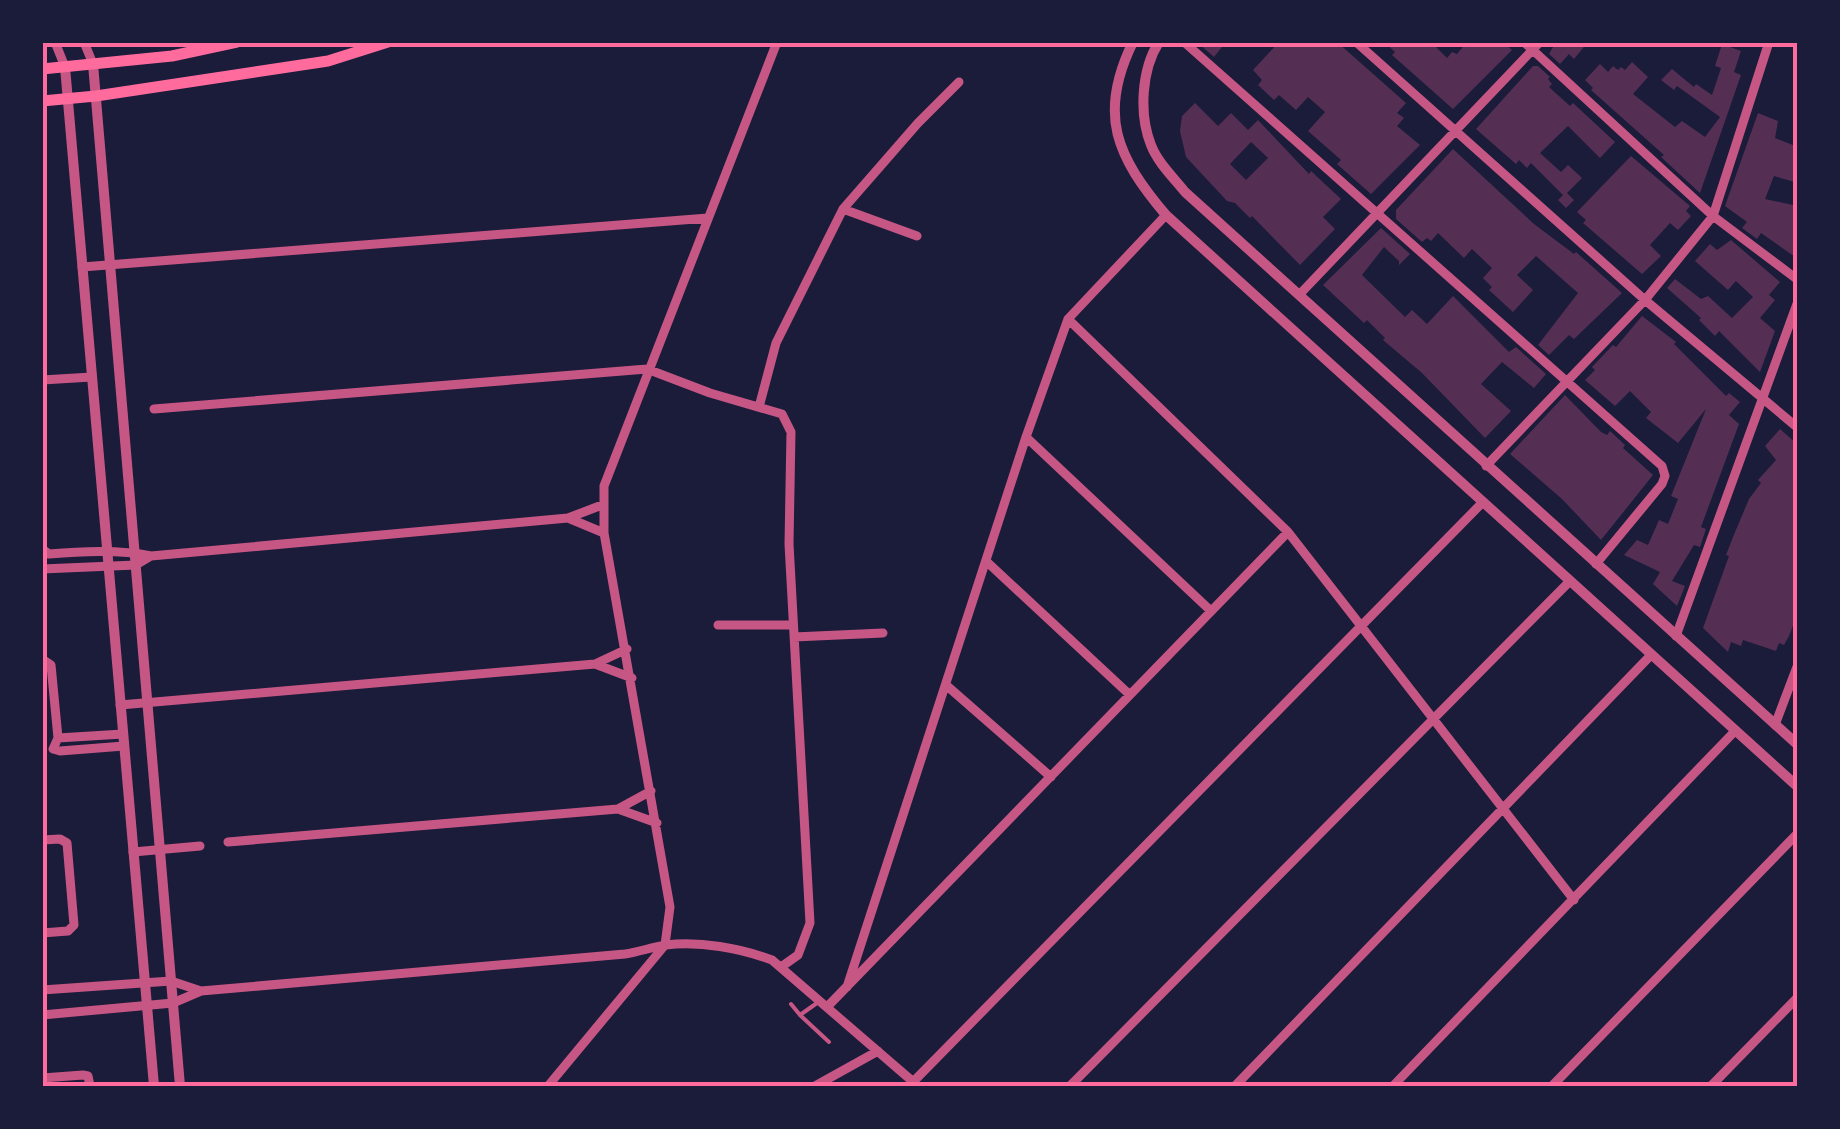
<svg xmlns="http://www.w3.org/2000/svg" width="1840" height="1129" font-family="Manrope,sans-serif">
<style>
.building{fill:#542f53;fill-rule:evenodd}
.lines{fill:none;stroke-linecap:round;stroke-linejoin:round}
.service{stroke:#c65784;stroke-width:4}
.minor{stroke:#c65784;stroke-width:9}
.tertiary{stroke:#c65784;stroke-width:10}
.secondary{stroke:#ff6b9d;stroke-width:11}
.neatline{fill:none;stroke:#ff6b9d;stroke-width:4}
</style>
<rect width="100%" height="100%" fill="#1b1b3a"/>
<path class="building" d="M1197,42H1226L1214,57Z
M1279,42H1337L1406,103L1397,113L1404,118L1397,126L1420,145L1371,194L1337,164L1341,160L1308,131L1325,112L1308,97L1296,110L1279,95L1274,100L1258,85L1262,80L1253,70Z
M1384,42H1431L1447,58L1452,52L1457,54L1467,42H1503L1512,50L1453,109L1392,55L1395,52Z
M1556,42H1588L1574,59L1569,54L1560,64L1549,54Z
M1722,44L1741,51L1734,72L1741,75L1700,193L1661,157L1664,155L1591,90L1593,88L1585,80L1600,64L1608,72L1613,66L1618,70L1621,67L1625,70L1632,62L1648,77L1633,94L1675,127L1682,121L1705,137L1720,117L1677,86L1674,90L1661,80L1672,69L1694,87L1696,84L1712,95L1721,68L1715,66Z
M1533,66H1538L1550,77L1548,79L1552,84L1549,87L1570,106L1573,103L1615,142L1600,158L1568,126L1540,153L1561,172L1568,165L1582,178L1567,193L1574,200L1566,208L1558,200L1563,195L1531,163L1527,168L1519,160L1516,164L1476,129Z
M1195,103L1218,126L1231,113L1248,130L1258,120L1309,174L1311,171L1341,199L1323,217L1335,229L1300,265L1252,216L1250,218L1235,203L1227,201L1186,157L1180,131L1182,116ZM1251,142L1268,158L1246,180L1230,164Z
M1758,113L1778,121L1775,138L1798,147V183L1774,176L1765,199L1798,206V259L1761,233L1757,239L1742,228L1747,222L1725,206Z
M1453,149L1534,224L1574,254L1576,252L1622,293L1574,339L1569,335L1549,355L1538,345L1578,293L1536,256L1517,275L1533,290L1513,312L1489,290L1492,287L1483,278L1492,268L1472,249L1464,258L1438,233L1431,241L1427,238L1422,242L1396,219V210Z
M1631,156L1690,206L1686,211L1691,216L1678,230L1670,223L1650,245L1661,256L1642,274L1583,223L1586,220L1577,212Z
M1381,228L1410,254L1399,265V261L1384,247L1362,275L1405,317L1412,310L1427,324L1453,296L1509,352L1516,347L1546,374L1534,388L1502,362L1481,384L1511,411L1485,438L1422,373L1383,340L1385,338L1367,320L1364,323L1323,285Z
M1731,240L1780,282L1769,295L1775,300L1760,318L1775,331L1760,372L1719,331L1715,336L1699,320L1701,318L1667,288L1675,279L1701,299L1708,296L1732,318L1753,297L1736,281L1728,290L1695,261L1710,244L1717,250Z
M1642,316L1676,342L1674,344L1726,396L1729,393L1740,402L1729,415L1739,424L1701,527L1706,529L1700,547L1694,545L1672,581L1685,586L1677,606L1653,584L1660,572L1624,555L1637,540L1648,545L1659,520L1668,524L1678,499L1671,496L1706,409L1678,443L1646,418L1651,412L1630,391L1615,406L1585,380L1595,370L1592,367L1613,345L1616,347Z
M1565,395L1601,432L1607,435L1610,431L1625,445L1623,448L1653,475L1601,540L1562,499L1510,454Z
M1780,429L1798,445V613L1789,636L1784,645L1779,643L1776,651L1743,640L1741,646L1731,642L1728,652L1703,628L1729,556L1726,555L1733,537L1749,499L1761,483L1758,480L1776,460L1765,446Z"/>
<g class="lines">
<path class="service" d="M817,1003L800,1015L829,1042
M791,1004L800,1015"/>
<path class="minor" d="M55,42L65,67
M84,42L93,64
M1184,42L1662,466L1665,476L1662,484L1596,564
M1356,42L1645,300L1798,428
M1524,42L1713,216L1798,280
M843,209L917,236
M82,267L708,218
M1299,295L1540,42
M1068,319L1288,532L1574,900
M42,380L92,377
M759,407L776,343L843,209L918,123L959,82
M154,409L647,369L710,393L782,414L791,432L789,544L810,923L798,955L781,967
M1026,437L1211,611
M1486,466L1645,300L1713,216L1769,42
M568,518L604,533
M42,549L49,554C82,551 119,549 151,556L568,518L602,505
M986,561L1130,695
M42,569L136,565L151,556
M718,625H793
M1676,636L1798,301
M794,637L883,633
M42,659L51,665L58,738L53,749L60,751L124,746
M595,664L632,678
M946,685L1051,777
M120,705L595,664L627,649
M1775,725L1798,664
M58,738L123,734
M618,809L657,823
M42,840L60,839L67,843L74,925L68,931L42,933
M228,842L618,809L651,791
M133,852L200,846
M847,987L1026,437L1068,319L1166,215
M42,990L171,981L201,991
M828,1006L1288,532
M42,1015L173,1003L201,991L625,954C639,952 652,947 666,945C700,941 740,948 772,960L918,1086
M42,1078L83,1075L88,1076L90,1086
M913,1082L1483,502
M548,1086L665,945L670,907L604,533V486L777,42
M815,1086L878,1051
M1070,1086L1570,581
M1235,1086L1651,655
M1393,1086L1735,731
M1552,1086L1798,833
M1711,1086L1798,997"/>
<path class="tertiary" d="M1133,42C1097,115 1117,157 1166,215L1798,787
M1159,42C1141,70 1139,115 1151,145C1158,163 1173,177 1185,192L1798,745
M93,64L180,1086
M65,67L154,1086"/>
<path class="secondary" d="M42,69L172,56L237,42
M42,101L96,96L328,61L388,42"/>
</g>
<rect width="1840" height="1129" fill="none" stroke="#1b1b3a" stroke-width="90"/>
<rect x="45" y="45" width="1750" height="1039" class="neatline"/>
</svg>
